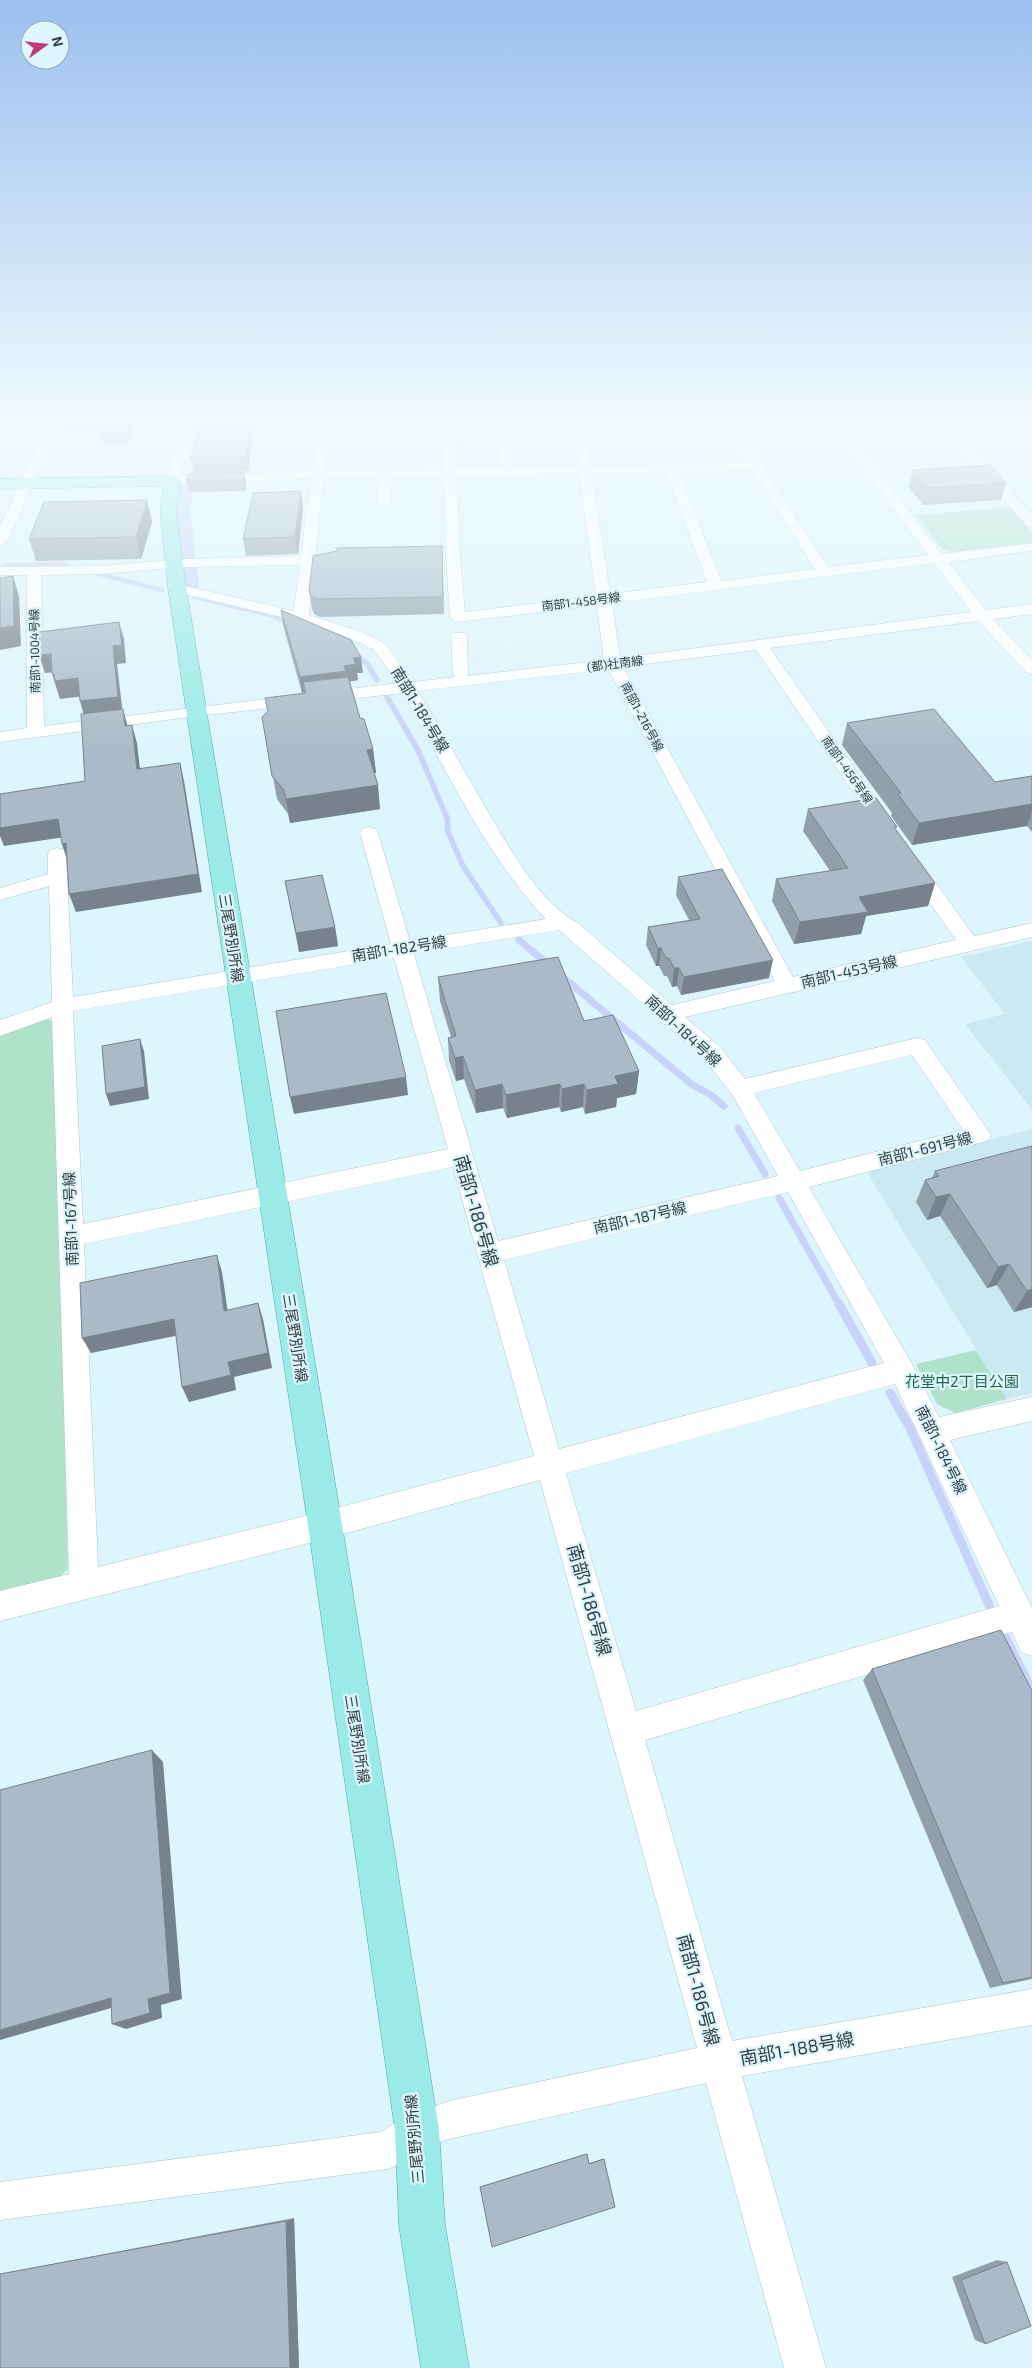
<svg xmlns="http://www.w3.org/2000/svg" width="1032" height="2368" font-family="'Exo 2','Noto Sans JP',sans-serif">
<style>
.built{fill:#cae9f3}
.green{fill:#b0e2ca}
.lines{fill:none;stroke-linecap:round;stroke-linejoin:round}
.stream-far3{stroke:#c8d2fa;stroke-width:4.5}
.stream-far2{stroke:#c8d2fa;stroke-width:5.5}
.stream-far1{stroke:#c8d2fa;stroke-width:7}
.stream{stroke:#c8d2fa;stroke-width:9}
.canal{fill:#c8d2fa;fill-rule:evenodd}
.minor-casing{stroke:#adc4cb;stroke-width:1}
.major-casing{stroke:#4ba6a3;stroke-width:1}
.minor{fill:#fff;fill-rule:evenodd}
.major{fill:#9aebe8;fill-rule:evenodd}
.wall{fill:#92a0ac}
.shaded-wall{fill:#77828c}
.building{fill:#aabac8;stroke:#77828c}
.labels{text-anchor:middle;stroke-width:4.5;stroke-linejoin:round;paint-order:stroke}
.far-street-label{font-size:12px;fill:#343d40;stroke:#ddf5fc}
.street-label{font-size:15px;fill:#343d40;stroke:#ddf5fc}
.park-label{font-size:15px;fill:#24654b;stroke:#ddf5fc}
.near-street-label{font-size:18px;fill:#343d40;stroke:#ddf5fc}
</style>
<rect width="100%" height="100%" fill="#ddf5fc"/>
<path class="built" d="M1032,941V1110L965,1024L1005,1014L961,957Z
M1032,1129V1393L1007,1399L866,1171Z"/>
<path class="green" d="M1011,507L1032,532V543L954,553L943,550L916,515Z
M48,1019L54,1022L68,1568L59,1579L0,1594V1036Z
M976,1350L1007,1399L955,1413L937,1404L916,1364Z"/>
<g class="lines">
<path class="stream-far3" d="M5,565L59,564L67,566
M99,574L162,590
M194,597L270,615L290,624"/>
<path class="stream-far2" d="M353,652L368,665L377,680
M387,697L418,750L447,818L448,832L463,866L501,923"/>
<path class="stream-far1" d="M519,940L550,966
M560,975L691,1084L711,1095L724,1106
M738,1128L765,1174
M779,1198L840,1306"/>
<path class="stream" d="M839,1304L872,1363
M890,1393L909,1426L989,1605
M1006,1638L1032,1691"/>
<path class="canal" d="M188,476L195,480L190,509L196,560L193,563L197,567L199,585L197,588H185L181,567L184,564L180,560L176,509L181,480Z"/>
<defs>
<path id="minor" d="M48,422H60L7,542L0,546V526Z
M184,422H196L181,475L312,471L318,422H330L325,471L444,469L443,422H455L457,468L501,467L497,422H509L514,467L578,466L570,422H582L585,436L729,433L722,422H734L828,567L928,555L828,422H840L942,554L1032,543V551L948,562L986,610L1032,604V614L993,619L1032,660V674L1026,672L978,621L770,648L895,826L893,830H879L756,650L623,667L793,977L956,940L904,866L907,862L914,860L921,862L974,936L1032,923V937L685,1017L720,1047L745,1079L917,1038L925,1040L987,1129L991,1135L987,1141L809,1187L911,1362L939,1417L1032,1397V1421L950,1440L1032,1608V1656L1021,1652L1012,1632L645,1740L732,2041L1032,1989V2025L742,2076L826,2368H784L706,2083L449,2139L427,2146L401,2163L388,2169L0,2220V2182L381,2132L404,2117L449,2101L697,2048L540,1480L325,1539L0,1621V1591L69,1574L52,1017L0,1036V1020L52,1002L49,886L0,900V888L48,874V854L50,850L57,848L64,850L66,854L73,997L391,944L360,833L362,829L369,827L376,829L378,833L410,941L546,919C485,855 446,769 403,693L197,716L0,742V732L27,728V575H0V567L100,566L185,559L301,556L311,479L168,484L166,481ZM734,441L747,462L591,466L587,444ZM752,470L815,569L721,581L679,472ZM666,472L707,582L610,594L592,473ZM579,474L596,596L465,612L460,557L457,476ZM444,477L446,557L450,617L453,620L458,622L597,605L604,660L468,676L467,636L465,633H453L451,636L453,674L455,677L413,682L386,644L362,632L309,615L314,565L344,564L351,560L344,556H315L324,479L379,478L377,503L384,507L391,503L392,478ZM934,563L971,612L620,658L612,603ZM300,565L294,611L177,584L170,588L172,591L310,624L350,638L374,650L398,683L44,726L41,575L100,574L185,567ZM608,669L775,981L672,1005L578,923C536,902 500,831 476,791C457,758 438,724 418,691ZM559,930L659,1018L661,1023L667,1025L704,1059L732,1094L778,1176L498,1241L414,954ZM394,958L448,1149L83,1224L73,1011ZM912,1055L963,1130L800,1171L754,1093ZM453,1167L534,1456L325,1511L98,1567L84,1244ZM788,1192L884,1363L559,1449L504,1260ZM895,1384L999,1606L636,1711L566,1473Z
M936,422H948L1032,515V527L1027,526Z"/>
<path id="major" d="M173,476L181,481L176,511L186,588L342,1525L439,2130L445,2225L469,2368H421L399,2225L395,2130L308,1525L168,588L160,511L164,486L0,489V479Z"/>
</defs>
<use href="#minor" class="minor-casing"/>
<use href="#major" class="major-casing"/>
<use href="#minor" class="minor"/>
<use href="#major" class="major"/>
</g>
<path class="wall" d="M64,422H134L126,445H104L100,430L101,427L65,428Z
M253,432L248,471L194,473L191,458Z
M913,470L1006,483L1001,500L923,505L909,487Z
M244,472L246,483L245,491L189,492L186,481Z
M303,508L298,554L246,556L243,539Z
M152,522L141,559L36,561L29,539Z
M442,546L444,614L321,617L315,615L312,609L309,591Z
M281,610L363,673H357L358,680L350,681L360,718L373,749L376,773H374L380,809L290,823L288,814L277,799L262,717L304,693V692L302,693L283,625Z
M847,723L995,782L1032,776V832L1027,826L912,845L891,816L892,813L842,745Z
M808,809L896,830L935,883L928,906L866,916L861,934L794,944L772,901L776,879L830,871L803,831Z
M678,877L769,978L681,995L677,986L672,987L667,976H664L659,966H656L646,945L648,927L689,920L676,895Z
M285,881L335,927L338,946L299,952Z
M438,977L584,1021L639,1071L636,1094L617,1098L616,1107L585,1114L583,1107L561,1112L559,1107L507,1118L503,1108L476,1113L464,1079L456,1081L449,1061L448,1038L451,1037L440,1001Z
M1032,1146V1307L1014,1312L997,1285L987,1288L940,1216L927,1220L916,1202L925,1180L932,1178L935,1171Z
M872,1669L1032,1691V1979L990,1988L863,1680Z
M585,2154H587L589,2163L602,2159H604L492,2247L480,2187Z
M294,2218L299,2368H0V2274Z
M997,2260L1007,2262L985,2344L975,2340L952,2277Z"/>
<path class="shaded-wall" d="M126,422H134L126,445L123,429Z
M250,422H251L253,432L248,471L246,456Z
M244,472L246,483L245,491L243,480Z
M301,491L303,508L298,554L295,537Z
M147,500L152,522L141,559L136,537Z
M13,576L19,596L21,646L0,650V628Z
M119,622L124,639L126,663L117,664L123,715L85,719L80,701L113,646Z
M51,654L57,672L45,673L39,655Z
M361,657L363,673H357L358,680L347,682H303L304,692L302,693L300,677L344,666L353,658Z
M52,674H54L78,678L84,696L60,699Z
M123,709L128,727L125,726Z
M132,725L137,743L142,787L137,769Z
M373,749L376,773L370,774L367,750Z
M180,763L184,781L202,892L76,912L69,894Z
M378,785L380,809L290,823L286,799Z
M1032,804V812L1027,826L912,845L919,823Z
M58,819L65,837L4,846L0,836V824Z
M66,843L68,863L62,844Z
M935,883L928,906L866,916L861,934L794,944L800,922L859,897Z
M335,927L338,946L299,952L296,933Z
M658,948H661L659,966H656Z
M773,960L769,978L681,995L684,977Z
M674,968H679L677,986L672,987Z
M140,1039L144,1051L149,1099L110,1106L106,1094Z
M463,1056L464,1079L456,1081L455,1058Z
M639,1071L636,1094L617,1098L616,1107L585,1114L587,1090L615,1076Z
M406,1077L408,1095L294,1114L290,1097Z
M502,1084L503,1108L476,1113L475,1090Z
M560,1084L559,1107L507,1118L506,1095Z
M584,1084L583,1107L561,1112L562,1089Z
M950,1194L940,1216L927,1220L936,1197Z
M217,1255L222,1272L230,1327L224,1311Z
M1009,1264L997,1285L987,1288L998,1267Z
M1032,1289V1307L1014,1312L1027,1291Z
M258,1303L263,1319L272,1368L234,1377L236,1390L189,1402L182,1387L228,1362Z
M174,1319L180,1335L91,1353L82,1338Z
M152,1750L163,1762L182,1999L161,2005L162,2018L126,2029L112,2024L148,1999Z
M111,1998L125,2004L0,2040V2030Z
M294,2218L299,2368H290L286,2221Z"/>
<path class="building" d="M103,422H126L123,429L100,430Z
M200,422H250L246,456L191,458Z
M990,465L1006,483L927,488L913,470Z
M244,472L243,480L186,481L188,474Z
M301,491L295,537L243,539L253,493Z
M147,500L136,537L29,539L44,502Z
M442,546L443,597L318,599L312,597L309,591L313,556L337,551V548Z
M13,576L14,626L0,628V578Z
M281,610L351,640L361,657L353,658L356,664L344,666L346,671L300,677Z
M119,622L122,645L113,646L118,697L80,701L78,678L55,681L54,674H52L51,654L39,655V632Z
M348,677L360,718L364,719L373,749L367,750L378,785L286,799L284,790L272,776L262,717L268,711L265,698L306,693L303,682Z
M123,709L125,726L132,725L137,769L180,763L198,874L69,894L66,843L62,844L58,819L0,828V794L85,781L81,714Z
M934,709L995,782L1032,776V804L919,823L898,794L901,793L847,723Z
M876,798L897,827H894L935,883L859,897L868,912L800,922L776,879L848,868L808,809Z
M722,869L773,960L684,977L679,968H674L669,958H666L661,948H658L648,927L700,919L678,877Z
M322,875L335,927L296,933L285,881Z
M558,957L584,1021L613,1015L639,1071L615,1076L618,1084L587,1090L584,1084L562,1089L560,1084L506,1095L502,1084L475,1090L463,1056L455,1058L448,1038L456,1036L438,977Z
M386,993L406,1077L290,1097L276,1011Z
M140,1039L145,1087L106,1094L102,1046Z
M1032,1146V1289L1027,1291L1009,1264L998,1267L950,1194L936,1197L925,1180L939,1176L935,1171Z
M217,1255L224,1311L258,1303L268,1353L228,1362L231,1375L182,1387L174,1319L82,1338L80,1283Z
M1001,1630L1032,1691V1977L1003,1983L872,1669Z
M152,1750L170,1993L148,1999L150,2013L112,2024L111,1998L0,2030V1790Z
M587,2154L589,2164L604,2159L615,2207L492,2247L480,2187Z
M286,2221L290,2368H0V2274Z
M1007,2262L1031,2326L985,2344L961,2280Z"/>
<linearGradient id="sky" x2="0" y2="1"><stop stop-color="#9bc0ef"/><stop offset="0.56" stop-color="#f0fafe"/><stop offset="1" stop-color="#f0fafe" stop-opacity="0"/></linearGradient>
<rect width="1032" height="753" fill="url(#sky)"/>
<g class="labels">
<g class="far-street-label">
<text transform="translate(581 602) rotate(-7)" y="4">南部1-458号線</text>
<text transform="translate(35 651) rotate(-91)" y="4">南部1-1004号線</text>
<text transform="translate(615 664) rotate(-7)" y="4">(都)社南線</text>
<text transform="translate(642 717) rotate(62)" y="4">南部1-216号線</text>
<text transform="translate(847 770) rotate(55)" y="4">南部1-456号線</text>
</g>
<g class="street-label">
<text transform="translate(420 710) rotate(59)" y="5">南部1-184号線</text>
<text transform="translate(231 938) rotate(81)" y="5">三尾野別所線</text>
<text transform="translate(399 949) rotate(-9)" y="5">南部1-182号線</text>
<text transform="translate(849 972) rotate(-13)" y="5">南部1-453号線</text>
<text transform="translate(683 1031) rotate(43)" y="5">南部1-184号線</text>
<text transform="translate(925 1149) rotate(-14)" y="5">南部1-691号線</text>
<text transform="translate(640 1218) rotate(-13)" y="5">南部1-187号線</text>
<text transform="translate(71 1219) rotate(-92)" y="5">南部1-167号線</text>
<text transform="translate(295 1338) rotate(81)" y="5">三尾野別所線</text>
<text transform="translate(941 1450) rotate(64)" y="5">南部1-184号線</text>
<text transform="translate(357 1739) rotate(81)" y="5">三尾野別所線</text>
<text transform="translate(415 2139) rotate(-95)" y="5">三尾野別所線</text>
</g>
<g class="park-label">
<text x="962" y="1387">花堂中2丁目公園</text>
</g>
<g class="near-street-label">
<text transform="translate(476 1211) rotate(74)" y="6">南部1-186号線</text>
<text transform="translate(589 1600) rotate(74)" y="6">南部1-186号線</text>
<text transform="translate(698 1990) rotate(75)" y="6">南部1-186号線</text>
<text transform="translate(797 2049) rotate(-10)" y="6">南部1-188号線</text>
</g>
</g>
<g transform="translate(45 45) rotate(75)"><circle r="24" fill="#ddf5fc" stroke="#99abb1"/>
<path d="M0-4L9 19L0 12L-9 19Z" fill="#c13a78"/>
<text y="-8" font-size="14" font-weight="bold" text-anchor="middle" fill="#343d40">N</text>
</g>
</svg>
